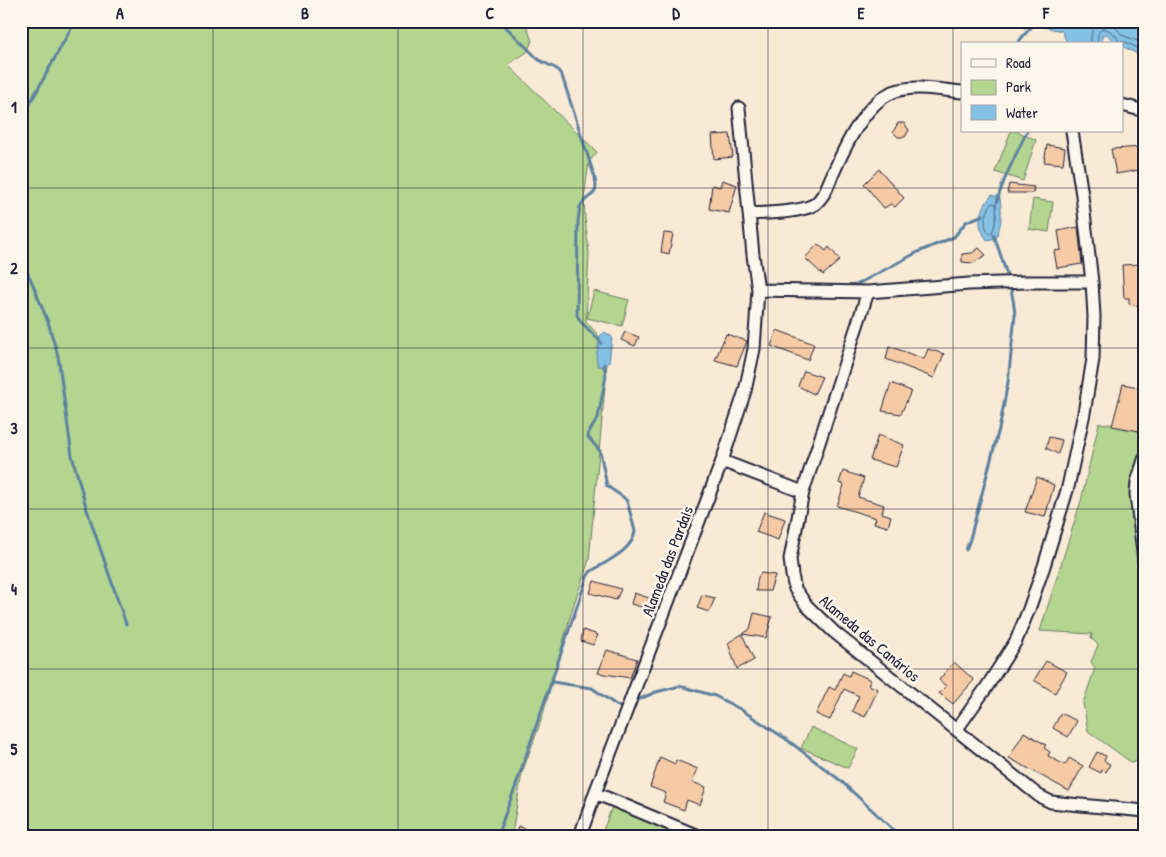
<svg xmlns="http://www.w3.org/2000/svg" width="1166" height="857" font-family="'Patrick Hand',sans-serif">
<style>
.green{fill:#b3d58f;stroke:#6a7c65}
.water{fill:#84c1e4;stroke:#5d81a0}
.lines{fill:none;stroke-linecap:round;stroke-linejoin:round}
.shore{stroke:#49627f;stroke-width:1}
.stream{stroke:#5d81a0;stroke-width:3}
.building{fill:#f5caa4;stroke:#22223b}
.minor-casing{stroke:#22223b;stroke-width:15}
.minor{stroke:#fbf7ec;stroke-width:11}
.grid{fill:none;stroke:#22223b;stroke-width:1;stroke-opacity:0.55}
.labels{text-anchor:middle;stroke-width:5;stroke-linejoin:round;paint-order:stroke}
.street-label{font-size:16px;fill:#22223b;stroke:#fbf7ec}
.neatline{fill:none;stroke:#22223b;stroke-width:2}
.grid-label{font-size:16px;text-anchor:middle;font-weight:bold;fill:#22223b}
</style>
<rect width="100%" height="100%" fill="#f9ead6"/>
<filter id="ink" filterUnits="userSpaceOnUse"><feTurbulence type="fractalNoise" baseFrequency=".02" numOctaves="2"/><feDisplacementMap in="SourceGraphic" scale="10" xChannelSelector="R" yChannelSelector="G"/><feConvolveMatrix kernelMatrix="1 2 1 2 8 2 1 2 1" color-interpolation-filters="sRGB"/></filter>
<g filter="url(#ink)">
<path class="green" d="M21,21H525L532,41L527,52L508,65L597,152L589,162L584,198L585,218L589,253L586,321L603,341L608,354L589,560L572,610L542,718L522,773L513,828L510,836H21Z
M1011,131H1016L1036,140L1023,181L995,172Z
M1033,199L1053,202L1049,232L1029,229Z
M594,291L629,300L622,326L587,318Z
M1099,423L1145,428V757L1132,763L1088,731L1083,703L1095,668L1091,662L1098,645L1091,638L1092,634L1040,631L1081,501Z
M811,727L858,749L848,768L801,748Z
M616,796L679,831L677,836H601Z"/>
<path class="water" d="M1019,21H1145V58L1122,46V44C1114,44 1112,38 1106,34L1102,35L1103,44C1091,44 1079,42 1067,43L1062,31L1040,26L1037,27L1033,24L1027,28H1024Z
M992,195L1000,198C1002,214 1002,223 996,238L987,240C980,229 977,222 983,209C986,203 988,199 992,195Z
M605,332L612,337L609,363L605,367L598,366L596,358L600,336Z"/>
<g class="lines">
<path class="shore" d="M1091,44C1089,31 1097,17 1111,24C1117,27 1118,32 1123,35C1125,37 1128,37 1130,38C1135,40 1140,42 1145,45
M1098,44C1096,34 1100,23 1111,32C1115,34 1117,38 1120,42H1126L1145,52
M993,203L996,204C997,214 996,223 992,233L990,234C981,224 986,215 991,204Z"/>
<path class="stream" d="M500,21L539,60L557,69L562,76L594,175C601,200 588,191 580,207C579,211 579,216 578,220L577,315L581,322L600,341L601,343
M1017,44L1024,35L1037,21
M21,120L75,21
M997,202C1003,177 1017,154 1027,131
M21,261L31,280L48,322L58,356L72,456L87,510L126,624
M852,287L918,252L954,237L966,222L983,215
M966,550L970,539L1000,425L1008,382L1015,315C1013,287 1002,261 994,235
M552,682L592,688L616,705L621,707L625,705
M633,702L656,692L680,686L715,696L740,709L786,739L841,781L900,836
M497,836L515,788L587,577L590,572C605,562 633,551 635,531L627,501L623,497L607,486L600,451L588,437L589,432L598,418L606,376L604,364"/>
</g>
<path class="building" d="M898,123H904L909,130L905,137H898L893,132Z
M730,134L733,157L714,159L712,135Z
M1047,145L1065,148L1063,164L1044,162Z
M1144,147L1145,169L1116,174L1111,149Z
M879,169L904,198L895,207L891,204L884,208L864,184Z
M722,180L737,185L729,213L709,209L712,185L720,187Z
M1009,184L1034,187L1033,193H1007Z
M1078,227L1082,264L1057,268L1054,251L1061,250L1058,231Z
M664,233L673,234L669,254L661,252Z
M818,244L826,251L829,247L840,260L823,275L805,258Z
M979,248L986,255L973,263L962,262V254L972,253Z
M1141,264L1144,298H1139L1138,306L1129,304V298H1124L1122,265Z
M777,330L814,344L808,360L771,346Z
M625,332L639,337L635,346L621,340Z
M726,334L747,341L737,366L715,360Z
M889,346L924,359L928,349L944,354L934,378L886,359Z
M804,371L822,377L814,394L798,386Z
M891,383L911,391L901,414L882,411Z
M1123,384L1143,388L1139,413H1144L1139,431L1112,426Z
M878,435L904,445L896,467L870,460Z
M1049,437L1062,440L1058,454L1046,448Z
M843,471L864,478L858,497L884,505L882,513L891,516L888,527L874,523L876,518L837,506L844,485L839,483Z
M1037,477L1054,485L1045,517L1025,512Z
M764,512L785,519L778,540L756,532Z
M761,573L775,575L770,591H756L758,577Z
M594,581L621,589L616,600L590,593Z
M634,593L652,599L649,609L631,604Z
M702,595L715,598L709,612L697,608Z
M754,613L772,617L766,638L743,634L750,629Z
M583,630L598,635L593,645L581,641Z
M742,634L754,660L737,669L728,643Z
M607,650L637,659L630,678L598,673Z
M1046,661L1067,672L1055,693L1034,680Z
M954,662L974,680L953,704L939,693L946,686L939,680Z
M851,671L871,680L868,685L878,689L865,717L852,711L859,696L844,689L830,720L816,714L829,687L835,690L843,673L849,676Z
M1061,713L1077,721L1068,737L1053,728Z
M1024,732L1046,745L1044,748L1050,752L1048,756L1065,765L1069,758L1083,766L1069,791L1009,758Z
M1097,752L1106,756L1104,761L1110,764L1106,772L1102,770L1101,773L1089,767Z
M660,757L675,764L676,760L698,769L692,782L706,787L700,805L687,800L684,810L663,802L666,793L650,787Z
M518,826L541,836H515Z"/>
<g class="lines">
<defs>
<path id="minor" d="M1122,105L1145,111
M739,108L753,255L758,290L868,292L969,284L1028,282H1092
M749,214C766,213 802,213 815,204C819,201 822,196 825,192C838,162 861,104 893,92C913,84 941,90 962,92
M868,292L803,492L790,559L792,575L795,589L807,606L834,632L1039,796L1051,802L1070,804L1145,811
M1145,457L1137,482L1136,494L1145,569
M722,461L803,492
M957,729L986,688L1016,641L1029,609L1044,566L1068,487L1084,413L1093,359L1094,316L1092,282L1082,195L1072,131
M595,793L698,836
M580,836L595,793L722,461L745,391L754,349L758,290"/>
</defs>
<use href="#minor" class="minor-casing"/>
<use href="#minor" class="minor"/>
</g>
</g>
<path class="grid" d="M213,21V836M398,21V836M583,21V836M768,21V836M953,21V836M21,188H1145M21,348H1145M21,509H1145M21,669H1145"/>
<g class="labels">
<g class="street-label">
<text transform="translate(667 561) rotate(-69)" y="6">Alameda das Pardais</text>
<text transform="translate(870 638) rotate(40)" y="6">Alameda das Canários</text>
</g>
</g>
<rect width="1166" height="857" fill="none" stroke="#fbf7ec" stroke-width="55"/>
<rect x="961" y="42" width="162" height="90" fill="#fbf7ec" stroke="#a4a2a5"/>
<rect x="971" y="59" width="25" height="8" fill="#fbf7ec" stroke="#a4a2a5"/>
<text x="1006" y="68" font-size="15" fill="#22223b">Road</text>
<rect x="971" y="80" width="25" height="15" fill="#b3d58f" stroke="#a4a2a5"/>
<text x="1006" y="92" font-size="15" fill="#22223b">Park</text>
<rect x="971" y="105" width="25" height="15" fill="#84c1e4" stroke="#a4a2a5"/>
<text x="1006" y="118" font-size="15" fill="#22223b">Water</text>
<rect x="28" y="28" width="1110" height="802" class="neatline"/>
<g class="grid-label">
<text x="120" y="19">A</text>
<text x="305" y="19">B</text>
<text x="490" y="19">C</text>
<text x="676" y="19">D</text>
<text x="861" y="19">E</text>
<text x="1046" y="19">F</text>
<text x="14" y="113">1</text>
<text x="14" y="274">2</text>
<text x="14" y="434">3</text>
<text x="14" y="595">4</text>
<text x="14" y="755">5</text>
</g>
</svg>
